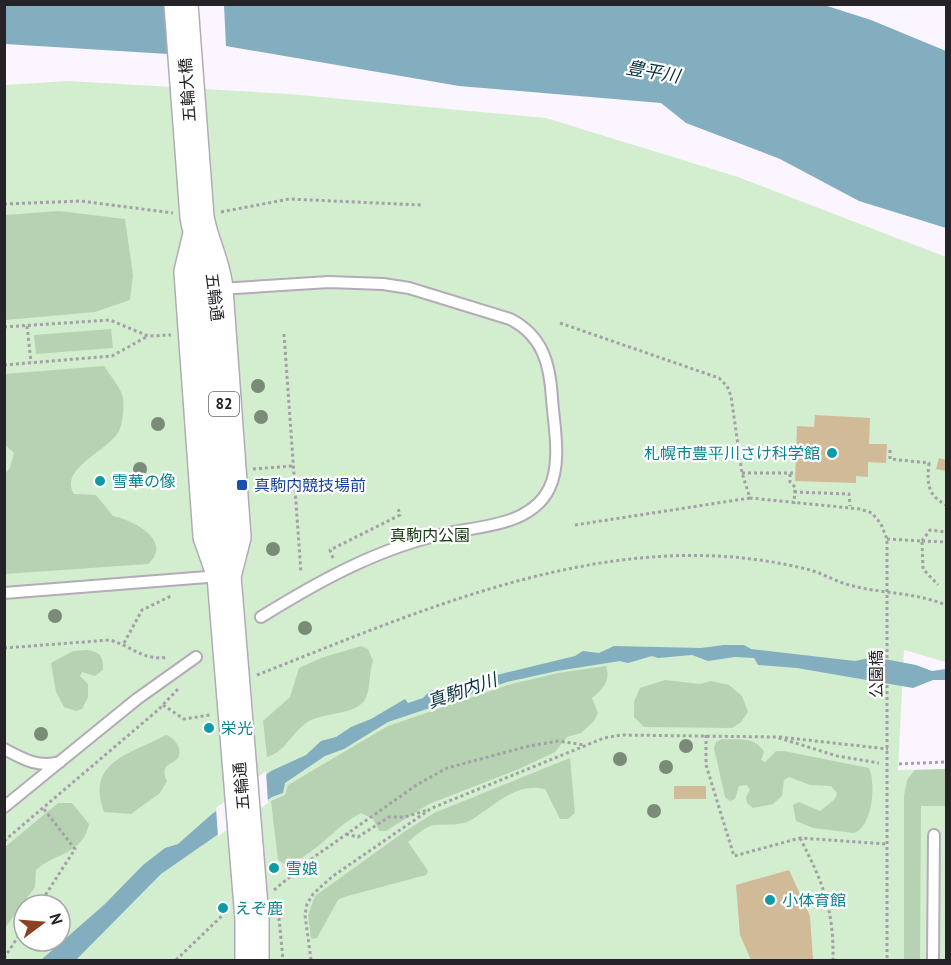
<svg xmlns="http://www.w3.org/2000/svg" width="951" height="965" font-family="'PT Sans','Noto Sans JP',sans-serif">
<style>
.green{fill:#d3edcf;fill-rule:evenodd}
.forest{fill:#b7d2b2}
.water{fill:#82aebf}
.pier{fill:#faf5fe}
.building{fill:#d1ba98}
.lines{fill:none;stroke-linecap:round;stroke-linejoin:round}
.lane-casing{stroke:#b3abb8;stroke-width:14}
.primary-casing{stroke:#b3abb8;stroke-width:36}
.path{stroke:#a4a0a7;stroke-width:3;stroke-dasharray:3 3;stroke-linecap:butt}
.lane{stroke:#fff;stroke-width:10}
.primary{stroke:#fff;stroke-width:33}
.tree{fill:#7a8c78}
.culture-dot{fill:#0f9aa8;stroke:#fff;stroke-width:2}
.transit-dot{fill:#1a4fb4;stroke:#fff;stroke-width:2}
.labels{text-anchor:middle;stroke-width:4.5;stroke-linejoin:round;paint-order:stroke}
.shield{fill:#fff;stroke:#676568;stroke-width:1.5}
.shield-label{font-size:15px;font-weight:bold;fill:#262328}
.street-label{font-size:16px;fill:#262328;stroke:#fff}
.culture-label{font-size:16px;fill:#0d838f;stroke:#fff;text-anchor:start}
.transit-label{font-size:16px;fill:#164399;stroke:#fff;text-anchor:start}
.park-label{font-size:16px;fill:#11370b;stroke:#fff}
.water-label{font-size:18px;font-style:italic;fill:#07323f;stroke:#fff}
</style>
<rect width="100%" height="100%" fill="#faf5fe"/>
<path class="green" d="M69,81L289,94L546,118L738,177L946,257V662L904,650L898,770L946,769V960H5V85ZM24,905H60V941H24Z"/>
<path class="forest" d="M59,211L125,219L133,275L130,300L95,312L5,320V215Z
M111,329L113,348L36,354L34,335Z
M104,366C110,375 121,388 123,398C124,408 123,422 119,431C109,451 58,468 74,494L96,495L113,516C133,520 174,541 148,564L5,574V473L10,468L14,453L5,445V374Z
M361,646L368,649L373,661C368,674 372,697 360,705C347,715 320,713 306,723C291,734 285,752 267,757L263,721L290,697L299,668L321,658Z
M88,650C102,653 103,657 103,670L95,676L82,672L80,676L88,684V697L82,709L76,711L64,707L56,692L51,663L73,651Z
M606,666C611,680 603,689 592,698L598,713L593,722L581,733L567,737L555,752L519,769L429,804L386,831H379L373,819L361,813C334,827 318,853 287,865L278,860L271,801L285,795L288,785L388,726L508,685L558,673Z
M665,680L700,684L711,681L729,685L742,696L748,712L741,722L732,728L644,727L634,717V702L640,688Z
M166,735C175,738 183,749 178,758C175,762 169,763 166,767C163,772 165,777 167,781L160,793L131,814L104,812C85,761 131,754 166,735Z
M722,739C739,740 755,736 764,752L761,760L765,762L776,751H784L869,768C876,782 873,827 854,833L813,828L796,821L793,805L799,802L820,811L835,799L837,793L831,786L810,785L789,777L784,780L782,796L773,804L753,808L747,803L746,797L750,790L747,785L739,786L735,799L730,801L725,797L714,748L716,742Z
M570,758L575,813L568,819H560L545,789C515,782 495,806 471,820C460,826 447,824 435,825C427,825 414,837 408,842L428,871L426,875L344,897L338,900L317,938L311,939L308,915L315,896L404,832L434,813Z
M946,769V806H921L920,960H904V796L907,780L915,770Z
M58,803H72L89,824C83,854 55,853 36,870L35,887L5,928V847Z"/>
<path class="water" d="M4,5H164L168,54L5,44Z
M224,5H824L871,20L946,51V228L859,201L780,159L686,123L661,103L459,86L226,46Z
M724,645H744L751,649L855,661L874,657L916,665L932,671L946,669V680H933L913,688L797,668L758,665L754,658L735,657L708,661L692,655L658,658L652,656L628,663L620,661L557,671L507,682L388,722L344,749L325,756L285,783L283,793L272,797L161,874L76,960H41L105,904L143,865L165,848L178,844L212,814L271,771L306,755L321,741L336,737L351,727L371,719L405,699L408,703L423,698L430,691L575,656L583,651L599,653L614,646L701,648Z"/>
<path class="pier" d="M266,771L268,803L218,836L216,808Z"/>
<path class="building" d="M815,415L870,418L869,444H887L886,463L868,462V477L856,476V483L795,481L797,426L814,427Z
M939,458L946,460V471L936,469Z
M674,786H706V799H674Z
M789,870L810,916L813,960H751L740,935L736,885Z"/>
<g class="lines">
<defs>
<path id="lane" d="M219,289L329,282L383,284L409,288L510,319C543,336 550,364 552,399C554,426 562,463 549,489C531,525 482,526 448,533C380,547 319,581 261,617
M4,593L220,576
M4,749C23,759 38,768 60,762
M4,807L137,699L196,657
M933,960L934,835"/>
<path id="primary" d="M181,4L197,217C201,242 214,264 216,289L234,537L224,576
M200,234L191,272L210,536L224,576L252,919V960"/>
</defs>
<use href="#lane" class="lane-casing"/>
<use href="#primary" class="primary-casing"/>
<path class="path" d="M4,204L81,201L173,213
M221,212L289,199L421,205
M560,323L719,378L727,386L731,396L742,473L750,498L860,509L872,513L881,524L887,539V960
M27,326L31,362
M4,327L110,320L148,336L171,335
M284,334L301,573
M4,365L112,356L148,336
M890,450V459L929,463C927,483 927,495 946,505
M253,469L293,466
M742,473H795
M790,474V482L795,487L794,504
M794,492L849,494L850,506
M575,525L750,498
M887,539L922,541L923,569L938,585
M922,541L930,530L946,532
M922,541L946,542
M333,558L330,550L400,515L398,508
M124,643L142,610L171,596
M4,648L110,640C131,646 146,662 168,657
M257,675C430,607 617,522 806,569C821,572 834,581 849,585C882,594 915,592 946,605
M163,705L184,719L210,715
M706,735V765L734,856L800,838L887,844
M779,737L888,749
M899,764L946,762
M346,834L358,837L389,817H405L428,810
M800,838C823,883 834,909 833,960
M4,841L158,710L179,688
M274,890L314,857L418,784L447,768L529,746L558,741L585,745
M39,905L75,849L43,808
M279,918L283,960
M4,958L24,928
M176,960L226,912
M311,960L305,915L307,904L313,894L333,876L432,808L604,738L621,735L776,737L837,756L879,763"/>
<use href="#lane" class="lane"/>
<use href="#primary" class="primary"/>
</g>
<g class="tree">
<circle cx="258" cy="386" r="7"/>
<circle cx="261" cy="417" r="7"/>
<circle cx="158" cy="424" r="7"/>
<circle cx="140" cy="469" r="7"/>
<circle cx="273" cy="549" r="7"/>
<circle cx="55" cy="616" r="7"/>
<circle cx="305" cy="628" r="7"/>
<circle cx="41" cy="734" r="7"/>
<circle cx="686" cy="746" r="7"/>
<circle cx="620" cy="759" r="7"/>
<circle cx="666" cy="767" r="7"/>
<circle cx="654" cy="811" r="7"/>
</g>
<g class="culture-dot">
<circle cx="832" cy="453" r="6"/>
<circle cx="100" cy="481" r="6"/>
<circle cx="209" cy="728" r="6"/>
<circle cx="274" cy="868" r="6"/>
<circle cx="770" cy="900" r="6"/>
<circle cx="223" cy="908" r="6"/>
</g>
<rect class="transit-dot" x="236" y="479" width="12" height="12" rx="3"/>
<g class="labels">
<rect class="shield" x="209" y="392" width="30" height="24" rx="4.5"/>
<g class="shield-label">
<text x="224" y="409">82</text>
</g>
<g class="street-label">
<text transform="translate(187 90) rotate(-94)" y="6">五輪大橋</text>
<text transform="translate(215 297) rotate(83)" y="6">五輪通</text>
<text transform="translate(876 674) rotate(-90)" y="6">公園橋</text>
<text transform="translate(241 786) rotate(-95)" y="6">五輪通</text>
</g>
<g class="culture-label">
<text x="820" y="459" text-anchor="end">札幌市豊平川さけ科学館</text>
<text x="112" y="487">雪華の像</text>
<text x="221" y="734">栄光</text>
<text x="286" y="874">雪娘</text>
<text x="782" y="906">小体育館</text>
<text x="235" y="914">えぞ鹿</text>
</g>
<g class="transit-label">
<text x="254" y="491">真駒内競技場前</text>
</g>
<g class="park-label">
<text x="430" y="541">真駒内公園</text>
</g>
<g class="water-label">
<text transform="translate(653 72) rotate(10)" y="6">豊平川</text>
<text transform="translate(462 691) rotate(-19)" y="6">真駒内川</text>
</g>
</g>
<rect width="951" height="965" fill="none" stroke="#262328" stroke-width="12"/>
<g transform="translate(42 923) rotate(74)"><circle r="28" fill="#ffffff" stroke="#a8a7a9" stroke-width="1.5"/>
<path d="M0-4.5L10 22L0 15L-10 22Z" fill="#8a4222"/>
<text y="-9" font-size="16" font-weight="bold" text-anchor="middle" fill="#262328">N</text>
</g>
</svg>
